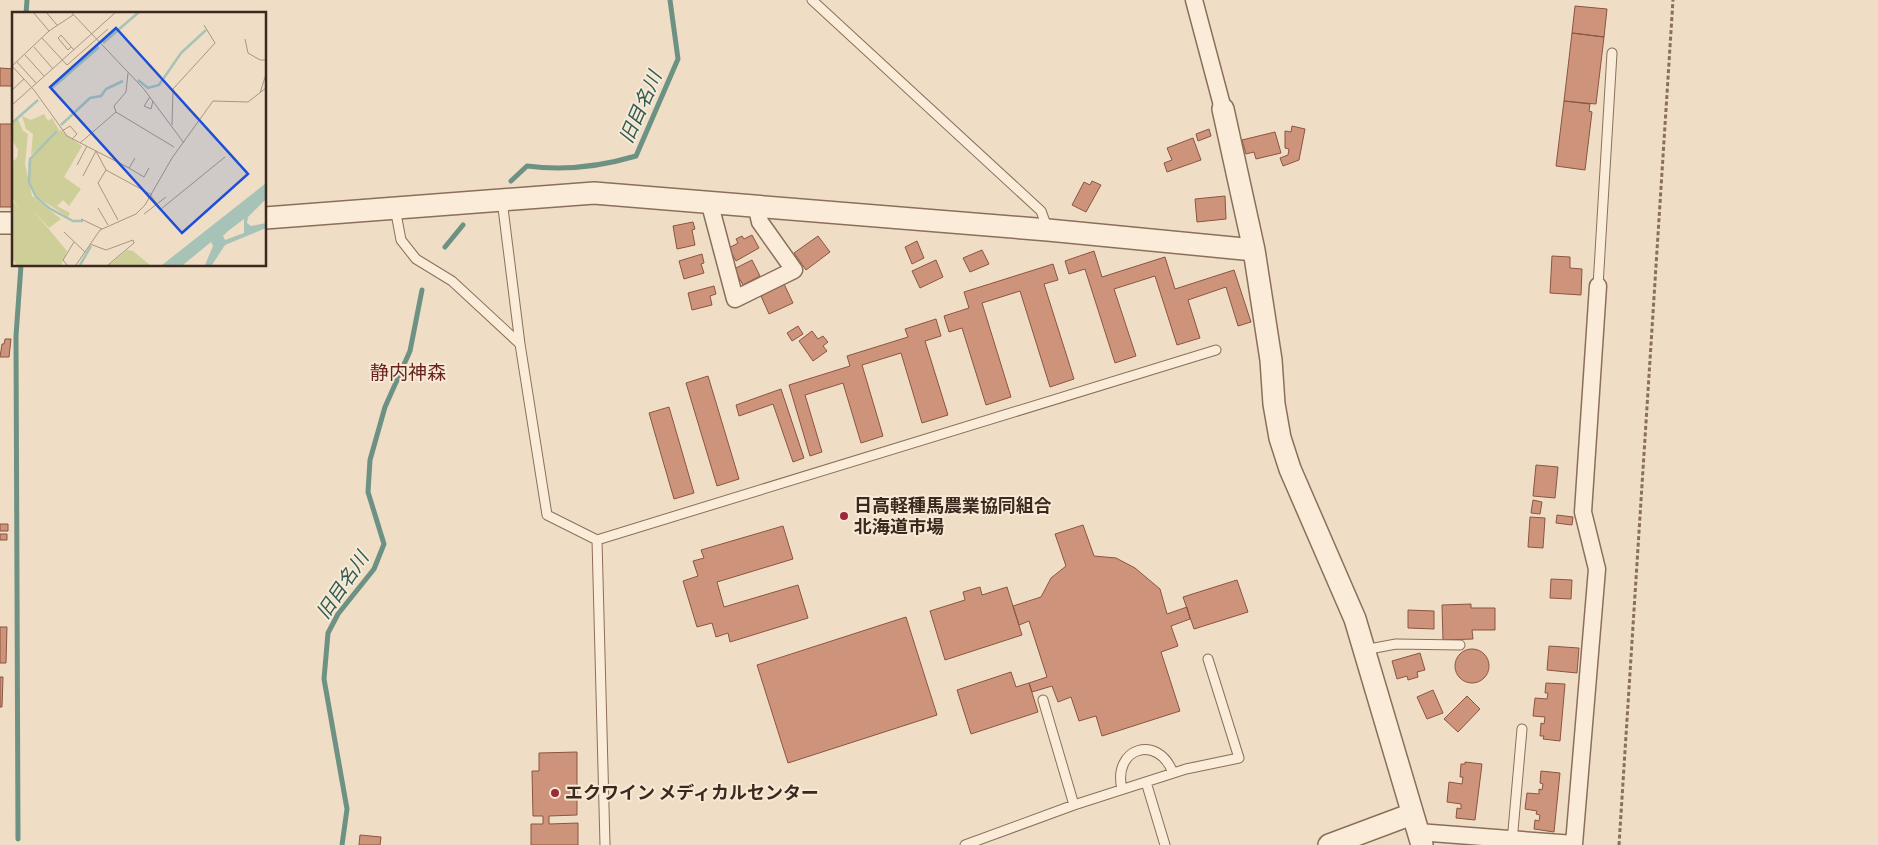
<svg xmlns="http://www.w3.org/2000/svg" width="1878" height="845" font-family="'Zilla Slab','Noto Sans JP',serif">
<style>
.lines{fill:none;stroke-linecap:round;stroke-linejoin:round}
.stream{stroke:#6d9284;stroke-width:5}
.building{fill:#ce947b;stroke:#8b5540}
.service-casing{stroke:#8b6f5b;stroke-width:11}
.minor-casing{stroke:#8b6f5b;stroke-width:19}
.tertiary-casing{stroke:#8b6f5b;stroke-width:24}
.path{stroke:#8b6f5b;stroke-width:3;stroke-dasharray:4 2.5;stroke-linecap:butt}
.service{stroke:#faecd9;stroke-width:9}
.minor{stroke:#faecd9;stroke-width:16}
.tertiary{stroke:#faecd9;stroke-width:21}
.poi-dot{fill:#9c2937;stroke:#f7e9d5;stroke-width:2}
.labels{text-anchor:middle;stroke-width:4;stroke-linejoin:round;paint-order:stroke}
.poi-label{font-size:18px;font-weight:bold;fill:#3b291f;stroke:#f7e9d5;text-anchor:start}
.water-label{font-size:19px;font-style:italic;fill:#2e5b53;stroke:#f7e9d5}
.neighbourhood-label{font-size:19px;fill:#69241d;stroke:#f7e9d5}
.inset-river{fill:none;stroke:#a7c3b7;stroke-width:2.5}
.inset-road{fill:none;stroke:#a79683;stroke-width:1}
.view{fill:#1d4ed8;fill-opacity:0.15;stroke:#1d4ed8;stroke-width:2.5}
.inset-edge{fill:none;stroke:#3b291f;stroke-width:2.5}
</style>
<rect width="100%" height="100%" fill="#efdec5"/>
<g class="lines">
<path class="stream" d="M26,14L27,0
M511,181L527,166C565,171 599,167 636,156L678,59L670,0
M445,247L463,225
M18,839L16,336L21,265
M342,845L347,809L324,679L328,633L338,614L374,569L384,544L368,492L370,460L385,407L410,351L422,290"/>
</g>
<path class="building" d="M1575,6L1607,9L1604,37L1572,33Z
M1572,33L1604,37L1596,104L1564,101Z
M0,68L14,69V86H0Z
M1564,101L1590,104L1589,111L1592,112L1585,170L1556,166Z
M0,124H14V207H0Z
M1292,126L1305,129L1299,160L1283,166L1280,158L1288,155L1289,149L1285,148V131L1291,132Z
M1209,129L1211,136L1198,141L1196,134Z
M1275,132L1281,153L1256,159L1254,152L1246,154L1242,140Z
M1193,138L1201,160L1167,172L1164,163L1172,160L1167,148Z
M1092,181L1101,185L1086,212L1072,205L1084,182L1090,185Z
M1225,196L1226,219L1197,222L1195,199Z
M693,222L695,229L692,230L695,245L677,249L673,226Z
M752,235L759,248L736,261L729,248L738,243L736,239L742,236L744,239Z
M818,236L830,252L806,270L794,253Z
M917,241L924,258L912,264L905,247Z
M982,250L989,264L970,272L963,258Z
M1094,251L1102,277L1165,257L1175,289L1234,270L1251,322L1238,326L1226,287L1188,300L1200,338L1177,345L1155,276L1114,289L1136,356L1115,363L1085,269L1069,274L1065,261Z
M702,254L704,263L701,264L704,273L684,279L679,261Z
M1552,256L1570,257V268L1582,269L1581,295L1550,293Z
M752,260L760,276L743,285L734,269Z
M936,260L943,277L920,288L912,271Z
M1053,264L1058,280L1044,284L1074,379L1050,387L1020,291L982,303L1011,397L986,405L962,328L949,332L944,316L969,308L964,292Z
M784,284L793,303L769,314L761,296Z
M714,286L716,294L710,296L712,305L692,310L688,293Z
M936,319L941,336L925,341L948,415L922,423L901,353L862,365L883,436L861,443L843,383L805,395L822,452L810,456L789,385L850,366L847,356L908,337L905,329Z
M798,326L803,334L792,341L787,333Z
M812,331L818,339L823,336L828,342L823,346L827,351L813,361L799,341Z
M5,339H11L9,357H0L2,344H4Z
M708,376L739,479L717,486L686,383Z
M781,389L804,458L793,462L773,404L739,416L736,405Z
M669,407L694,493L674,499L649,413Z
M1536,465L1558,467L1555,498L1533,496Z
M1533,500L1542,502L1540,514L1531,513Z
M1557,515L1573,517L1572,525L1556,523Z
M1530,517L1545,518L1543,548L1528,547Z
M0,524H8V531H0Z
M1083,525L1094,556L1116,558L1135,568L1160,589L1167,614L1187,607L1190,619L1171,626L1178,646L1161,652L1180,711L1102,736L1096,716L1079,721L1071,697L1058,702L1052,686L1032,692L1029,683L1047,677L1029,621L1019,625L1013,606L1041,597L1051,578L1066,566L1055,534Z
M783,526L793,559L717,582L724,607L798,585L808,618L730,642L728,633L716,637L712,623L697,627L683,581L698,576L693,561L704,558L701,550Z
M0,534H7V540H0Z
M1551,579L1572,580L1571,599L1550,598Z
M1237,580L1248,612L1194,629L1183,597Z
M980,587L982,595L1007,587L1022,635L945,660L930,611L965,600L963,592Z
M1471,604V608H1495V630H1472L1473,639L1443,640L1442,605Z
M1408,610L1434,611V629L1408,628Z
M906,617L937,715L788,763L757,665Z
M0,627H7L6,663H0Z
M1549,646L1579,648L1577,673L1547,670Z
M1455 666a17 17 0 1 1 34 0a17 17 0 1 1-34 0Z
M1420,653L1425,670L1417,672L1418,677L1408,680L1407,676L1397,679L1392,661Z
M1011,672L1016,687L1029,683L1038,712L971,734L957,690Z
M0,677H3L2,707H0Z
M1546,683L1565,684L1560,741L1543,739L1544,736H1540L1541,723L1544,724L1545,717L1533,716L1535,698L1547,699L1548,693H1545Z
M1433,690L1443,713L1427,719L1417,697Z
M1467,696L1480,709L1458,732L1444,719Z
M577,752V815L549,816V824L578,823V845H531V824H543V816H533L532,771H539V753Z
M1465,762L1482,764L1475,820L1456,818L1457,808L1461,809V804L1447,802L1449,782L1462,784L1463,777H1460L1461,764H1465Z
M1541,771L1560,773L1554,832L1534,829L1535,820L1539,821L1540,815L1536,814L1537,811L1525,809L1527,793L1539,794V789L1542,790L1543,784L1540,783Z
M360,835L381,837L380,845H359Z"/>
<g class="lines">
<defs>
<path id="service" d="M812,0L1041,211L1048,230
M502,200L520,344
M395,208L401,240L416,259L452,281L520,344L547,515L597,540
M1598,286L1612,53
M1364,650L1396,644L1460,645
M1146,782L1165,845
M1122,789C1112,748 1158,733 1173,773
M1074,805L1186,769L1239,758L1208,659
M1512,842L1522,729
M605,845L597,540L1216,350
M965,845L1074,805L1043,700"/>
<path id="minor" d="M1194,0L1223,109
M709,201L735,299L794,270L760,222L756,205
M1418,832L1574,844L1597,569L1583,512L1598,286"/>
<path id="tertiary" d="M1223,109L1254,250L1271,360L1274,404L1280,438L1290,469L1355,619L1422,845
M265,218L594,193L1048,230L1254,250
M0,223H14
M1329,845L1412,814"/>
</defs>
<use href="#service" class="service-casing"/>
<use href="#minor" class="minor-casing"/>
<use href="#tertiary" class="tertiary-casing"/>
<path class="path" d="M1619,845L1673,0"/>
<use href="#service" class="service"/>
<use href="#minor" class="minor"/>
<use href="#tertiary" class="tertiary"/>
</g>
<g class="poi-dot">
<circle cx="844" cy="516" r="5"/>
<circle cx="555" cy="793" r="5"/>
</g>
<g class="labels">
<g class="poi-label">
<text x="854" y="512">日高軽種馬農業協同組合<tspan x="854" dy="21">北海道市場</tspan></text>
<text x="565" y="799">エクワイン メディカルセンター</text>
</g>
<g class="water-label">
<text transform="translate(640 107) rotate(-66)" y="7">旧目名川</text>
<text transform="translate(342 585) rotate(-56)" y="7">旧目名川</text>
</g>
<g class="neighbourhood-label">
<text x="408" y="379">静内神森</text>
</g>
</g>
<g transform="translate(12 12)">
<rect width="254" height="254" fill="#efdec5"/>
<path d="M32,102L36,109L40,106L47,118L19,143L21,122L14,117L10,104L19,108ZM6,107L11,119L16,122L13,152L20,184L49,207L37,216L19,196L55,239L49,253H4L0,245V188L7,197L0,186V150L5,146L6,138L0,128V112ZM48,118L70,134L52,165L69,177L57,194L51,188L45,194L58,201L56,205L25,185L18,169L16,153L25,137ZM115,238L121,239L138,253H97Z" fill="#cece99"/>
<path d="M254,171V187L236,205L235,211L239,214L254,211V216L213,233L200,253H193L201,234L199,230L171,253H150ZM232,207V221L213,228L211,224L216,219Z" fill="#a7c3b7" fill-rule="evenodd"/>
<path class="inset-river" d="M91,31L127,0M126,68L136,76L147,73L169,41L194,18M40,76L87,35M0,111L26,88M49,113L78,86L89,84L94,77L111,69M45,119L18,147L17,170L24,185L37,196L61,209H71M68,253L79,234"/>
<path class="inset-road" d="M21,0L37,19M34,0L45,13M59,0L131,76L172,131M30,26L55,53L96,17M233,27L236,41L248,48H254M22,35L41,57M59,35L56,38L46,26L49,23L62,38M13,43L32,64M5,50L24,71M0,54L22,78L55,124L84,139L94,158L140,183M0,54L37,19L61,3M0,78L12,67M248,81L254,62M138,85L132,94L139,97L141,89M0,93L104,0M104,100L102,94L114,80L116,61M160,113L161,77L203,31L192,13M50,119L58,114L65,122L60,127M68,131L104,100L162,135M65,153L75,134M117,156L132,165L137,156M94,158L86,171L106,208M71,164L84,139L117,156L123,146M139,184L149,197L213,145M86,196L96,213M132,202L154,185M69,207L90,217M52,220L73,240M78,232L94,238L121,228L122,231L96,253M55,253L51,248L62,230M64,253L88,218L124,202L133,193L160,146L201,89L236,90L254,76"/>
<path class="view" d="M104,16L236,162L170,221L38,75Z"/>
<rect width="254" height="254" class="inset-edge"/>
</g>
</svg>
